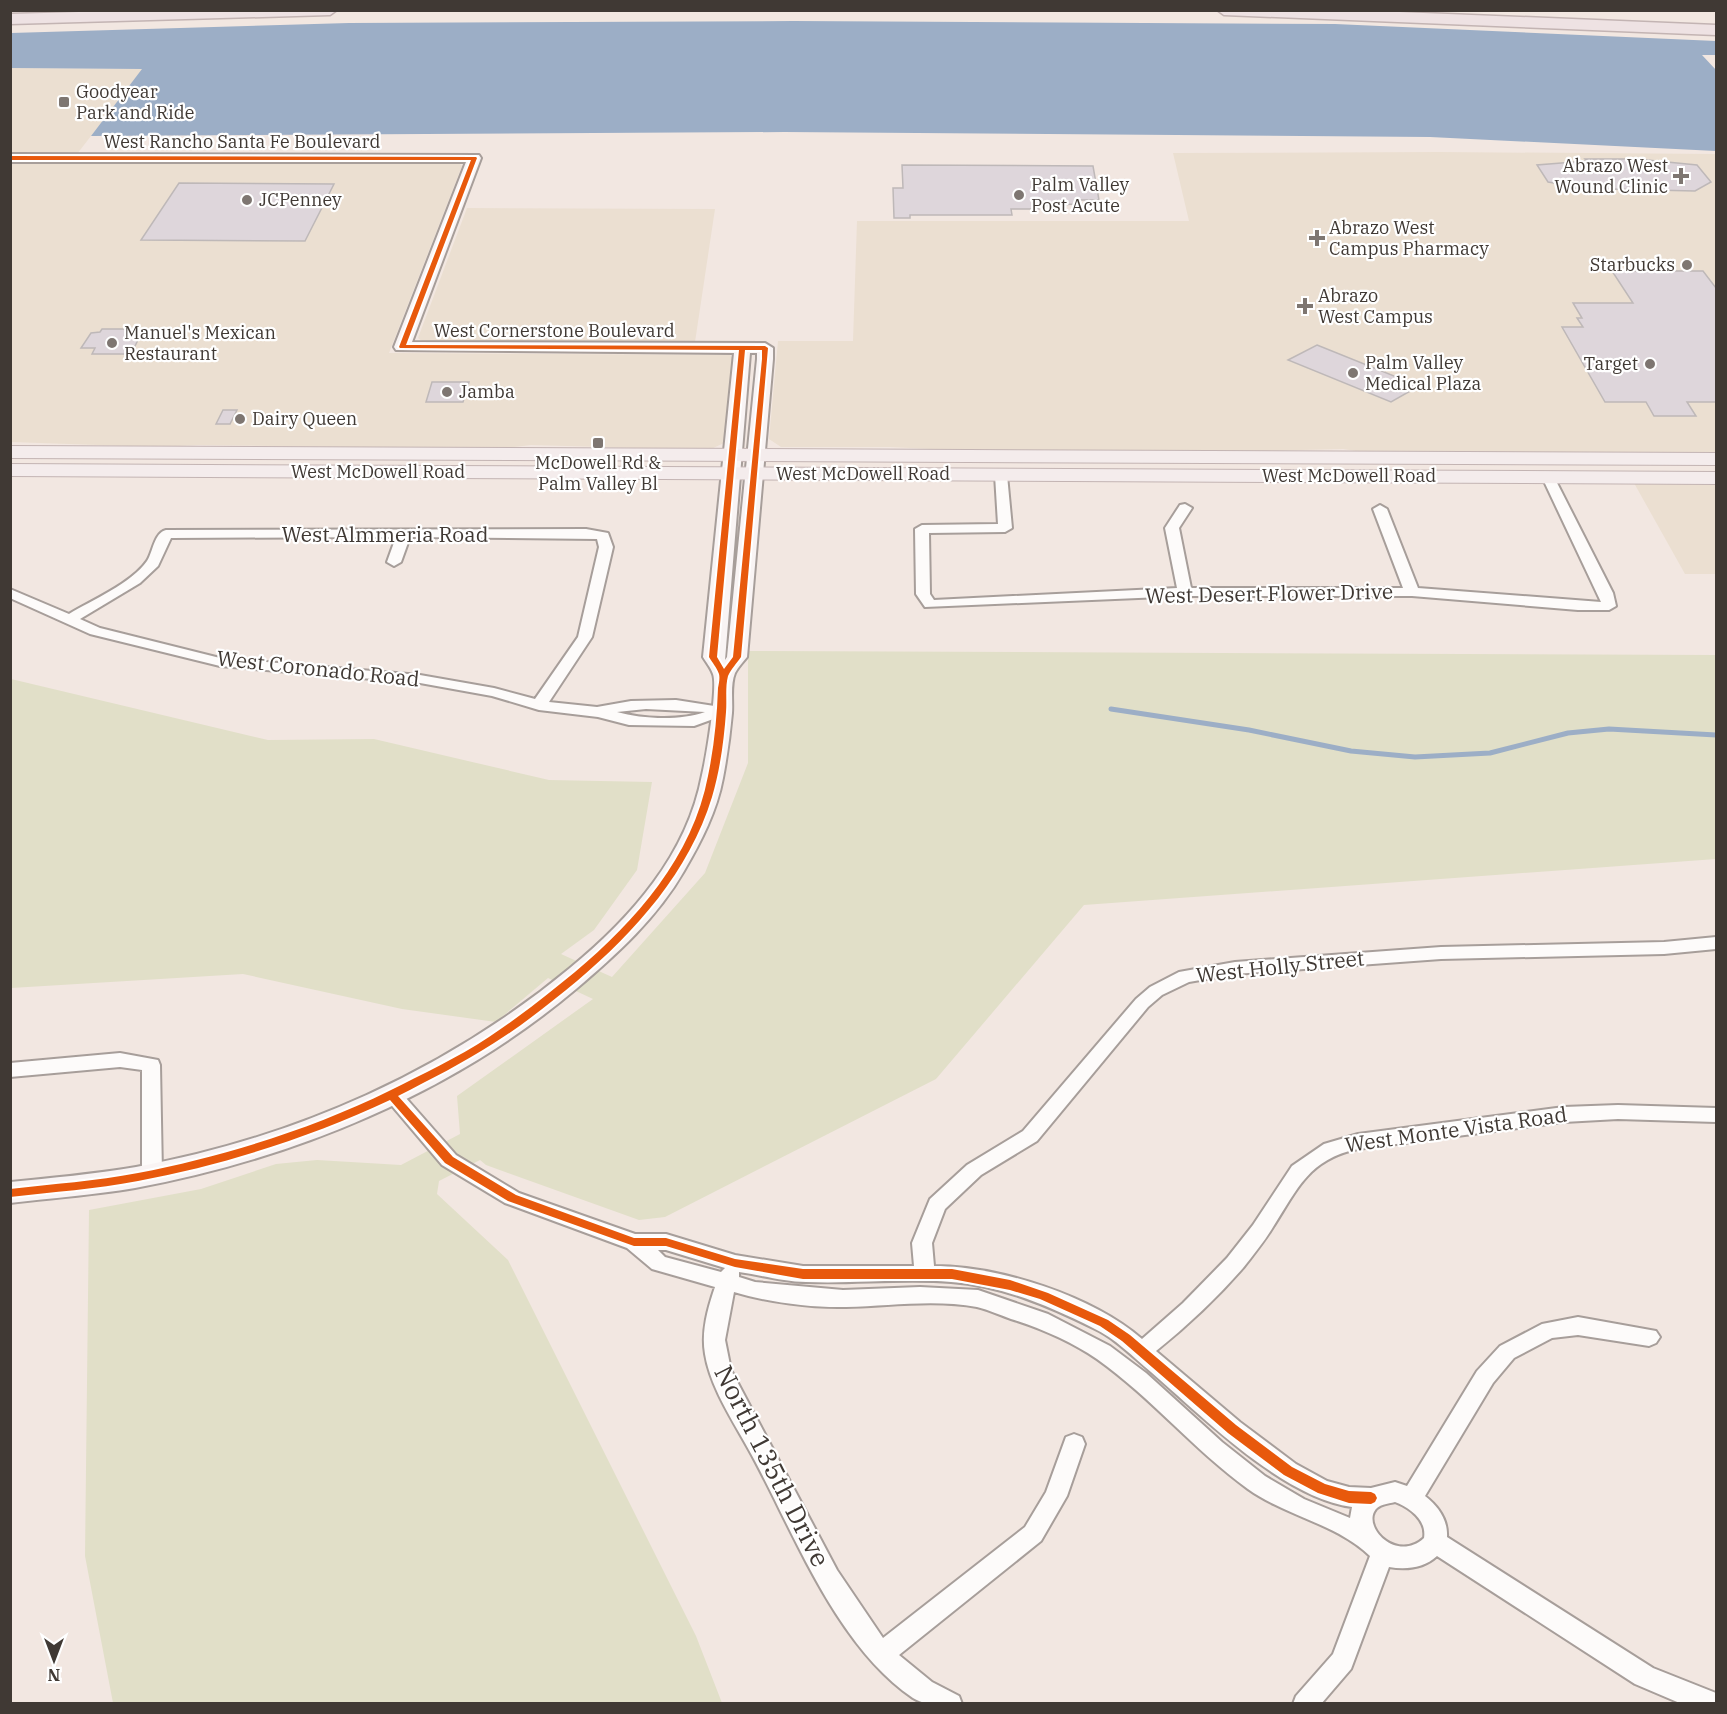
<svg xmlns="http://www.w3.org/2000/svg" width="1727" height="1714" font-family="'IBM Plex Serif',serif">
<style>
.commercial{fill:#ebdfd1}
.green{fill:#e1dfc8}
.water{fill:#9caec6}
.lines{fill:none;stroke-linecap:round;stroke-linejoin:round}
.stream{stroke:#9caec6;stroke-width:5}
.building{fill:#ded6db;stroke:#beb8b8;stroke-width:1.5}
.street-casing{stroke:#a79e9a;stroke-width:4}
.secondary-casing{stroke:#a79e9a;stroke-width:4}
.primary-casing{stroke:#c3b4b3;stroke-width:2}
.highway-casing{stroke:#c3b4b3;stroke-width:3}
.street{fill:#fdfbfa;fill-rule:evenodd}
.secondary{fill:#f9f4f4;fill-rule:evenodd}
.primary{fill:#f4ecec;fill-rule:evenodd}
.highway{fill:#eee2e3;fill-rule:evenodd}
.cycleway-casing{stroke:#fff;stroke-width:4}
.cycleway{fill:#e8590c;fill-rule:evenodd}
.poi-dot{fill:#7e7671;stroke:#fff;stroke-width:2}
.labels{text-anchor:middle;stroke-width:4.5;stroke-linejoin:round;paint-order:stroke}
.far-poi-label{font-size:18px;fill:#403934;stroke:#fff;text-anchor:start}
.far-street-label{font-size:18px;fill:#403934;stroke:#fff}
.street-label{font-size:21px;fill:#403934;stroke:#fff}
.near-street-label{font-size:26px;fill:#403934;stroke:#fff}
</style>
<rect width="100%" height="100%" fill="#f2e7e1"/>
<path class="commercial" d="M11,68L143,69L77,154H11Z
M1439,152L1716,154V454H1375L1343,449L1224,452L972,451L890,447H781L769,439L778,341H853L857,221H1189L1173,153Z
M11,161L459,163L462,166L389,353L730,355L734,360L724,443L709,450L531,445L498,449L199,445L156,447L11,442Z
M467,208L715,209L695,342H423L418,338Z
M1634,483H1716V574H1685Z"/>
<path class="green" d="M748,651L1716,655V859L1084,905L936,1079L665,1217L639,1220L486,1165L480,1160L439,1181L437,1194L508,1260L696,1636L722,1703H113L85,1556L89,1210L201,1189L276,1164L317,1160L401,1165L460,1134L457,1096L593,999L548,978L496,1022L402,1009L243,974L11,988V679L268,740L374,739L549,780L652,782L637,870L594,930L561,954L612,977L705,873L748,763Z"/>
<path class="water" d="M793,21L1335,24L1716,41V55H1702L1716,70V151L1430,137L784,132L91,136L142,69L11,68V33L349,23Z"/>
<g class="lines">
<path class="stream" d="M1111,709L1249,730L1351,751L1415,757L1490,753L1568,733L1609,729L1716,735"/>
</g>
<path class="building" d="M1585,159H1637L1697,165L1711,182L1695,191L1568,188L1566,185L1548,182L1537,165L1587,161Z
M902,165L1093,166L1099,200H1076V204L1038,206L1039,209H1011L1012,215H910V218H894L893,188H903Z
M179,183L334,184L305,241L141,240Z
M1612,271H1703L1716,288V402H1687L1696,416H1654L1646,402H1605L1562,327H1583L1577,318H1582L1573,303H1633Z
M102,329H137L132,338H139L131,354H92L95,348H81L91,333L100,332Z
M1317,345L1419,386L1391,402L1288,360Z
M432,382H469L463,402H426Z
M223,410H237L230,424H216Z"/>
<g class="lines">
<defs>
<path id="street" d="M1001,471L1007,475L1012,528L1005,532L929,533L930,594L934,600L1177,588L1165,528L1180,505L1185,504L1192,508L1179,528L1191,588H1403L1373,509L1380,505L1387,509L1418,588L1601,602L1542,477L1548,473L1554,477L1613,593L1616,606L1609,610H1578L1412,596H1185L925,607L916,594L915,529L922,525L998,524L995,475Z
M586,529L608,533L613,547L592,637L549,702L597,707L631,701L676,700L727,708L730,711L727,714L694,726L629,725L598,717L539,710L492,696L420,683L220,666L90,634L10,598V589L69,614C92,600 132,583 147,561C153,552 154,533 166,530ZM396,537L387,562L394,566L401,562L410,537L597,539L599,547L578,637L535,699L494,688L420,675L220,658L100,628L80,619L140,583L158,566L171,538ZM646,709L705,712C680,721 642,719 617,712Z
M1716,937V949L1664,954L1441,959L1235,974L1189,982L1162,995L1148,1007L1037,1141L981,1175L945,1209L932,1243L934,1266C1000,1266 1092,1296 1142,1339L1183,1303L1227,1258L1253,1225L1292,1166L1324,1144L1358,1134L1564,1107L1618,1105L1716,1108V1122L1618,1119L1564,1122L1358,1149C1309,1159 1298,1188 1273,1227C1264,1242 1253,1255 1243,1268C1217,1298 1187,1326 1156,1351L1240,1422L1296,1464L1327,1481L1349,1487L1371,1488L1395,1482L1407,1486L1477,1371L1500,1346L1542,1324L1578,1317L1656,1331L1660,1337L1656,1343L1649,1346L1578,1335L1552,1338L1514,1358L1493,1383L1425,1496C1438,1506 1448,1520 1447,1537L1653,1668L1716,1693V1704H1682L1635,1684L1437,1556C1424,1568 1406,1570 1389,1567L1351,1669L1321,1704H1293L1296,1696L1333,1654L1370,1556C1337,1524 1286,1516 1248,1489C1194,1450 1152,1398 1097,1359C1072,1342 1040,1328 1011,1319C1000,1315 989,1310 977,1307C934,1299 889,1306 846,1307C812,1308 767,1302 734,1292L725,1340L731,1370L837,1570L883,1638L1025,1527L1046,1492L1066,1437L1074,1434L1082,1437L1085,1444L1067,1496L1041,1541L899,1655L932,1682L959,1696L962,1704C946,1704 927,1707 913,1698C838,1647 797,1540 755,1461C738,1428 711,1391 705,1354C701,1331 708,1308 715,1287L652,1269L627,1248L505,1203L442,1165L382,1094L384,1089H398L456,1155L519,1193L635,1234H666L735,1255L803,1266H914L912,1243L930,1199L967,1165L1023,1131L1136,999L1150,987L1179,972L1235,962L1441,947L1664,942ZM658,1250H666L725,1268L721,1272L665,1257ZM739,1272C761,1275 784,1282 806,1282C854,1284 903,1278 951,1282C1002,1286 1049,1306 1093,1328C1115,1338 1133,1357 1151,1372C1203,1417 1283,1498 1352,1507L1350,1518L1304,1499L1265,1476L1222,1442L1146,1373L1110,1346L1048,1314L978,1290L920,1287L843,1290L755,1282L739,1277ZM1395,1502C1410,1508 1427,1520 1424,1538C1398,1562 1365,1530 1374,1512C1378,1504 1388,1504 1395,1502Z
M120,1053L158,1060L160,1065L162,1174L159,1179L152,1182L145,1179L142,1174V1070L120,1067L10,1077V1063Z"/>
<path id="secondary" d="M10,154L479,155L481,158L412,342L765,343L773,348V359L747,657C743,662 738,667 735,673C730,685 733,701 732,713C730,735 727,757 723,778C717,811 701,842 684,871C657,918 617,954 576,989C453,1093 293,1159 135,1188C94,1195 52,1198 10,1203V1182C52,1178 95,1174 136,1167C295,1138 446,1071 570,968C631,918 687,855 702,775C706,758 718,687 713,674C711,668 706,662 703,657L734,353L396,350L394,347L466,162H10ZM750,353H757V359L727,657L725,660Z"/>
<path id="primary" d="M10,446L1716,453V465L10,458Z
M10,464L1716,472V484L10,476Z"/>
<path id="highway" d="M147,10H337L330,15L10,24V14Z
M1217,10H1351L1716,25V35L1224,15Z"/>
</defs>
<use href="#street" class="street-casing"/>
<use href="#secondary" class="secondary-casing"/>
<use href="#primary" class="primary-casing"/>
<use href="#highway" class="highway-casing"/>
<use href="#street" class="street"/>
<use href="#secondary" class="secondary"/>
<use href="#primary" class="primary"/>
<use href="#highway" class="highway"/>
<defs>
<path id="cycleway" d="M10,156L476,157L477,158L406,345L765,346L768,348L741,657C737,663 731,669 728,676C725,687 727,700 726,712C724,740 720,770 712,797C689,872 636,931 577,981C550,1003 523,1025 494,1043C463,1063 431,1079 398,1096L453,1157L516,1195L634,1238H666L735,1259L803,1269H952L1010,1280L1048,1293L1108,1320L1130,1335L1236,1425L1292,1467L1325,1484L1349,1491L1371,1492L1375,1494L1377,1498L1375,1502L1371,1504L1349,1503L1318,1493L1284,1475L1228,1433L1122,1341L1100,1326L1040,1299L1010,1290L952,1279H803L735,1267L666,1246H634L508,1201L445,1163L390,1100C311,1137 224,1165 138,1181C96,1189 53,1192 10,1197V1189C53,1184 96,1181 138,1173C222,1157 312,1129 389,1091C423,1074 457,1058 489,1037C519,1017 547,995 575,972C636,921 693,856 708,776C714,747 717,718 718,688C719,683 720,678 719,674C717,668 712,662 709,657L739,350L400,348L399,347L471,160H10ZM745,350H762V359L733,657L724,669L717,657Z"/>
</defs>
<use href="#cycleway" class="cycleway-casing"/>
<use href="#cycleway" class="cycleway"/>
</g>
<g class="poi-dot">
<rect x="58" y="96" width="12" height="12" rx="3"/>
<path d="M1678 167h6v6h6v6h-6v6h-6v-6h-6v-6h6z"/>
<circle cx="1019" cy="195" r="6"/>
<circle cx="247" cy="200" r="6"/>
<path d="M1314 229h6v6h6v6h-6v6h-6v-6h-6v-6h6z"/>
<circle cx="1687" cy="265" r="6"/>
<path d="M1302 297h6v6h6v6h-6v6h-6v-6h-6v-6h6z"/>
<circle cx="112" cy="343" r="6"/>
<circle cx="1650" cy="364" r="6"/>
<circle cx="1353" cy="373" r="6"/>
<circle cx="447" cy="392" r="6"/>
<circle cx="240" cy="419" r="6"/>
<rect x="592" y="437" width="12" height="12" rx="3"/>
</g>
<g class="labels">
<g class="far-poi-label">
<text x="76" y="98">Goodyear<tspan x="76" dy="21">Park and Ride</tspan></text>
<text x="1668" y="172" text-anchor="end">Abrazo West<tspan x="1668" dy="21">Wound Clinic</tspan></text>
<text x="1031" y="191">Palm Valley<tspan x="1031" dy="21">Post Acute</tspan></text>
<text x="259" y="206">JCPenney</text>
<text x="1329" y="234">Abrazo West<tspan x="1329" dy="21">Campus Pharmacy</tspan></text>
<text x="1675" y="271" text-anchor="end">Starbucks</text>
<text x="1318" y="302">Abrazo<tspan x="1318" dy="21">West Campus</tspan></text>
<text x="124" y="339">Manuel's Mexican<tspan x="124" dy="21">Restaurant</tspan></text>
<text x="1365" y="369">Palm Valley<tspan x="1365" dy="21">Medical Plaza</tspan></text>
<text x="1638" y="370" text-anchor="end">Target</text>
<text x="459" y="398">Jamba</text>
<text x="252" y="425">Dairy Queen</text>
<text x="598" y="469" text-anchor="middle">McDowell Rd &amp;<tspan x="598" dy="21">Palm Valley Bl</tspan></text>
</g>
<g class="far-street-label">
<text x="242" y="148">West Rancho Santa Fe Boulevard</text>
<text x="554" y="337">West Cornerstone Boulevard</text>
<text x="378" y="478">West McDowell Road</text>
<text x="863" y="480">West McDowell Road</text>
<text x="1349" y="482">West McDowell Road</text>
</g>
<g class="street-label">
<text x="385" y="542">West Almmeria Road</text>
<text transform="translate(1269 594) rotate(-1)" y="7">West Desert Flower Drive</text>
<text transform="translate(318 669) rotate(6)" y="7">West Coronado Road</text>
<text transform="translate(1280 967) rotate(-6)" y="7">West Holly Street</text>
<text transform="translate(1456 1130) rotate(-8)" y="7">West Monte Vista Road</text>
</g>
<g class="near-street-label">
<text transform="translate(772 1466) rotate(63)" y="9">North 135th Drive</text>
</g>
</g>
<rect width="1727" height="1714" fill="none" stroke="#403934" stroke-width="24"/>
<g transform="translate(54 1660) rotate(180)" stroke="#ffffff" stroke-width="4.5" paint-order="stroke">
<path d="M0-4.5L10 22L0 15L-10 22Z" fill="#403934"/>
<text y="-9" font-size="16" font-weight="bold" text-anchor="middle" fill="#403934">N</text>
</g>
</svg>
